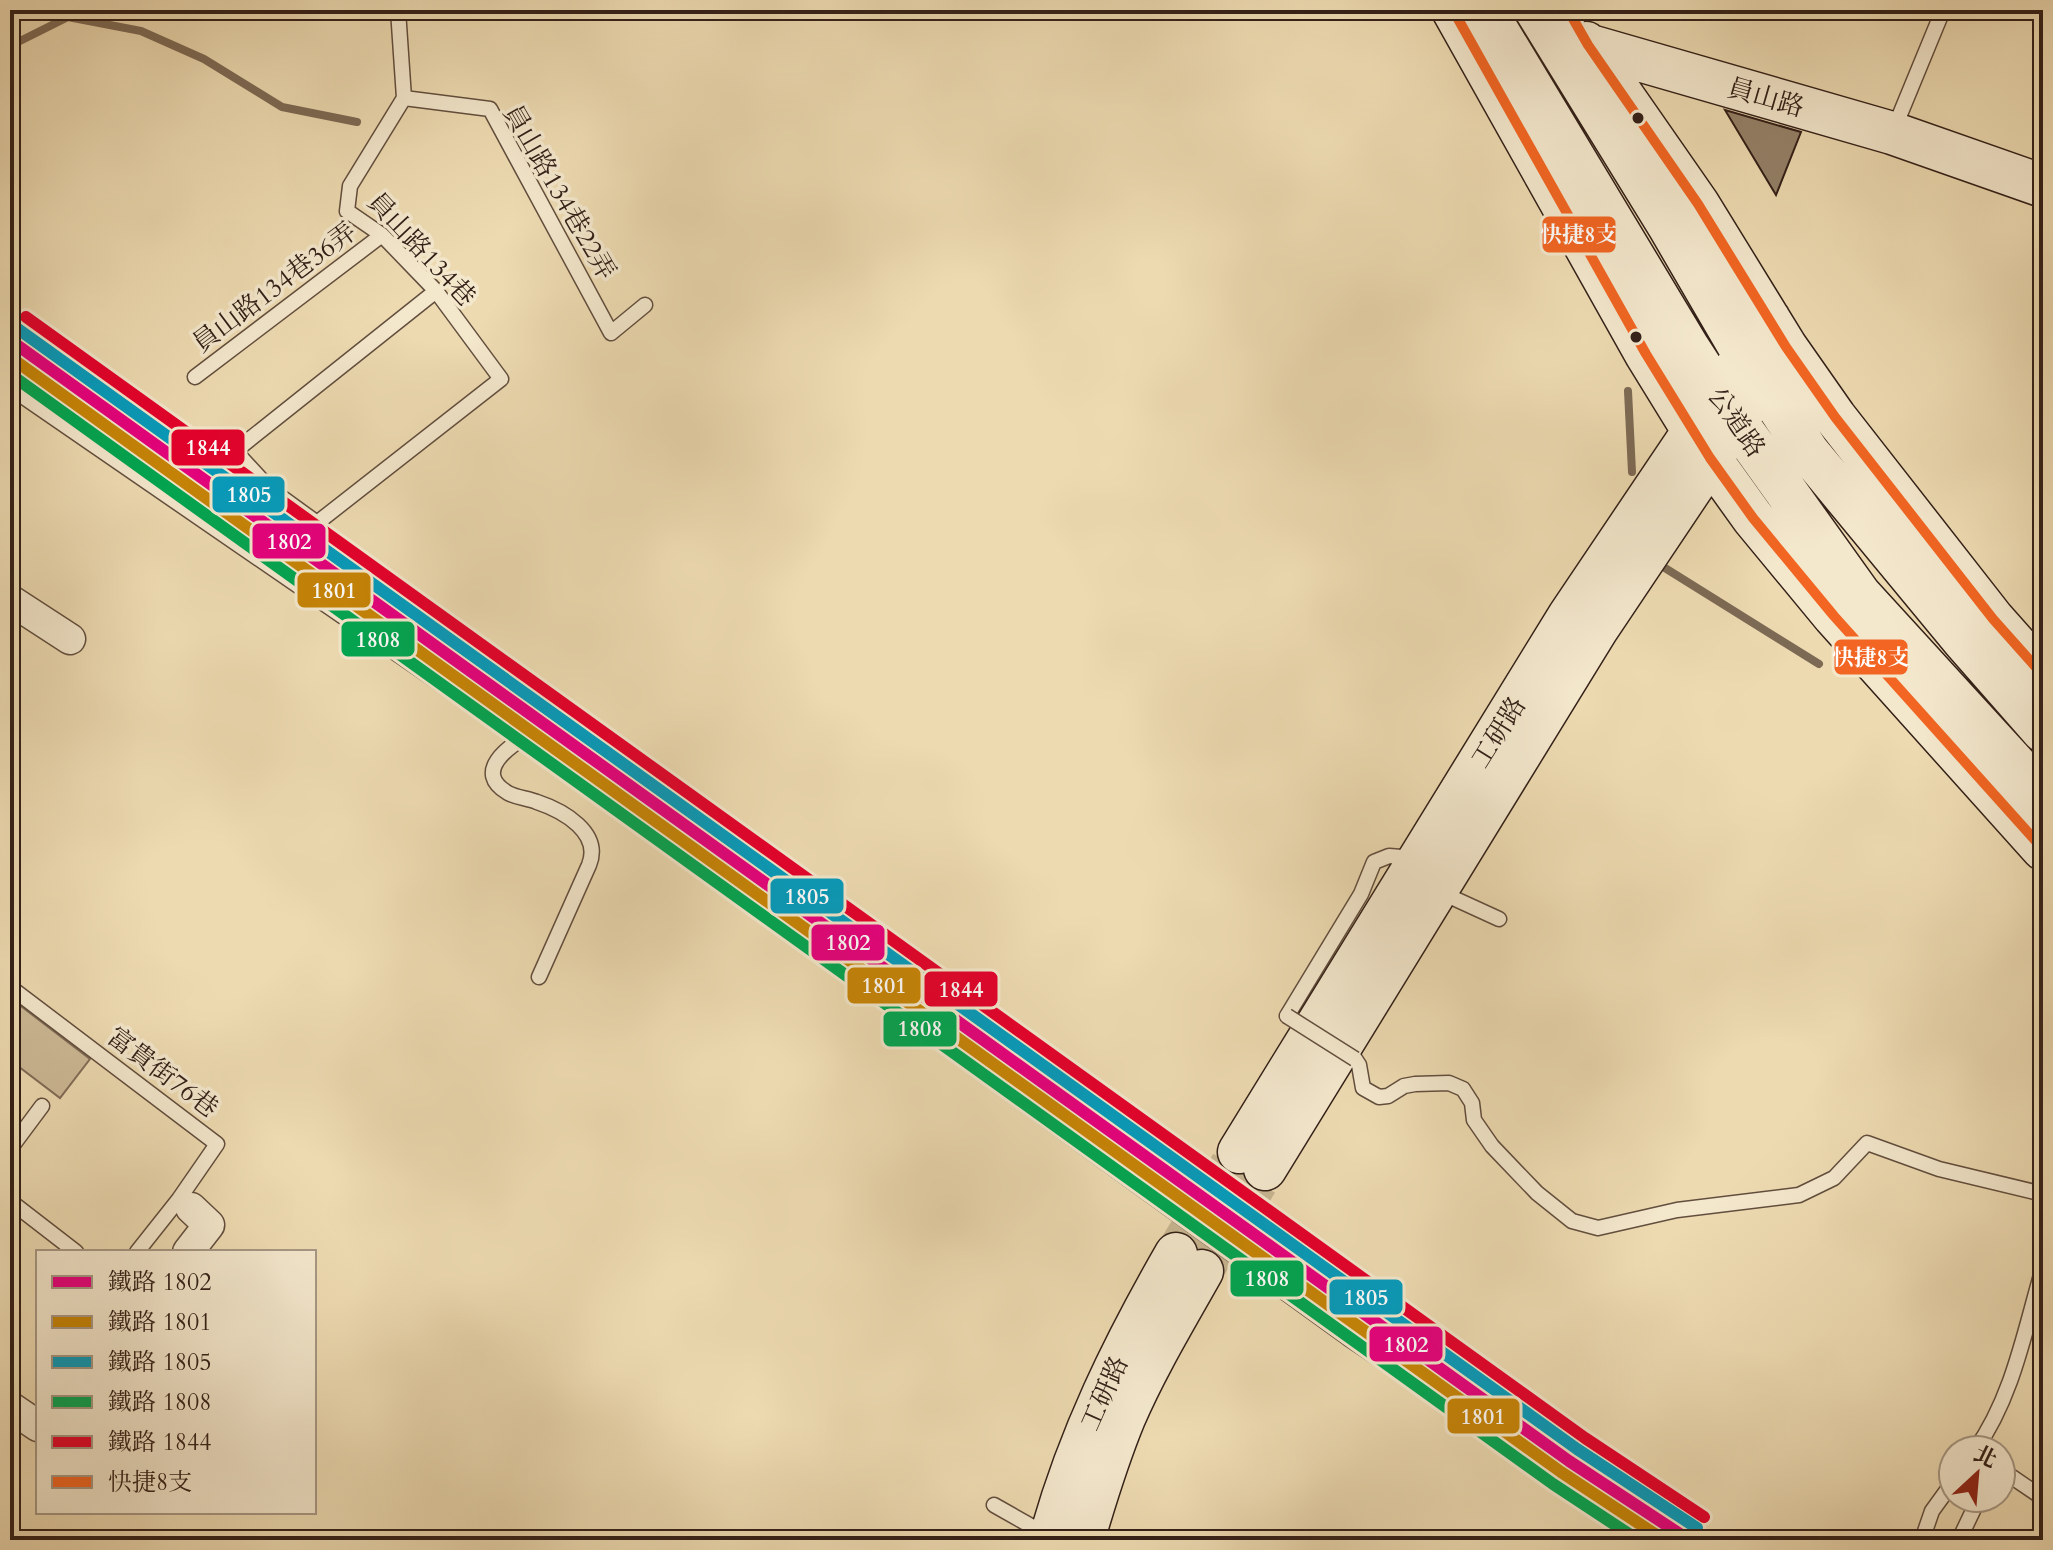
<svg xmlns="http://www.w3.org/2000/svg" width="2053" height="1550" font-family="Cardo,'Noto Serif TC',serif">
<style>
.green{fill:#cdba97;stroke:#806d58;stroke-width:2}
.lines{fill:none;stroke-linecap:round;stroke-linejoin:round}
.stream{stroke:#7d6a55;stroke-width:8}
.building{fill:#948168;stroke:#332018;stroke-width:2}
.secondary-tunnel{stroke:#c8b592;stroke-width:42;stroke-dasharray:42 21;stroke-linecap:butt}
.lane-casing{stroke:#624e3e;stroke-width:17}
.street-casing{stroke:#624e3e;stroke-width:33}
.secondary-casing{stroke:#332018;stroke-width:45}
.lane{stroke:#f3e7cc;stroke-width:14}
.street{stroke:#f3e7cc;stroke-width:30}
.secondary{stroke:#f3e7cc;stroke-width:42}
.lane-bridge-casing{stroke:#624e3e;stroke-width:17;stroke-linecap:butt}
.lane-bridge{stroke:#f3e7cc;stroke-width:14}
.bus-1-casing{stroke:#f3e7cc;stroke-width:16}
.bus-1{stroke:#f26522;stroke-width:10}
.rail-1-casing{stroke:#f3e7cc;stroke-width:18}
.rail-2-casing{stroke:#f3e7cc;stroke-width:18}
.rail-3-casing{stroke:#f3e7cc;stroke-width:18}
.rail-4-casing{stroke:#f3e7cc;stroke-width:18}
.rail-5-casing{stroke:#f3e7cc;stroke-width:18}
.rail-1{stroke:#e5007d;stroke-width:12}
.rail-2{stroke:#c68406;stroke-width:12}
.rail-3{stroke:#059bbc;stroke-width:12}
.rail-4{stroke:#00a651;stroke-width:12}
.rail-5{stroke:#e4002b;stroke-width:12}
.bus-dot{fill:#332018;stroke:#f3e7cc;stroke-width:3}
.labels{text-anchor:middle;stroke-width:7;stroke-linejoin:round;paint-order:stroke}
.street-label{font-size:26px;fill:#332018;stroke:#f3e7cc}
.line-badge{stroke:#f3e7cc;stroke-width:3}
.badge-label{font-size:22px;text-anchor:middle;font-weight:bold;fill:#fff}
</style>
<rect width="100%" height="100%" fill="#eddab1"/>
<filter id="stains"><feTurbulence type="fractalNoise" baseFrequency=".0025" numOctaves="4"/><feColorMatrix values="0 0 0 0 .2 0 0 0 0 .09 0 0 0 0 .02 0 0 0 .5 -.17"/></filter>
<radialGradient id="worn" r=".72"><stop offset=".6" stop-color="#630" stop-opacity="0"/><stop offset="1" stop-color="#630" stop-opacity=".3"/></radialGradient>
<path class="green" d="M13,1000L90,1059L60,1098L10,1060V1003Z"/>
<g class="lines">
<path class="stream" d="M10,46L68,17L141,31L204,59L282,107L357,122
M1628,391L1632,472
M1665,568L1819,664"/>
</g>
<path class="building" d="M1725,110L1801,132L1776,195Z"/>
<g class="lines">
<path class="secondary-tunnel" d="M1176,1254L1239,1152
M1202,1271L1265,1169"/>
<defs>
<path id="lane" d="M398,10L404,98L350,186L347,211L382,235L436,291L501,379L317,523L270,489L235,451L436,291
M404,98L490,109L611,333L645,305
M1894,129L1943,10
M195,377L382,235
M529,735C509,746 472,772 508,793C517,798 528,798 537,802C564,811 602,833 589,865L539,977
M1440,892L1499,919
M10,987L217,1144L179,1199L137,1252
M1287,1016L1361,894L1374,862L1389,856L1415,858
M1355,1059L1359,1065L1363,1088L1379,1097L1388,1096L1404,1086L1415,1084L1449,1083L1463,1089L1472,1103L1474,1120L1492,1146L1537,1193L1572,1221L1598,1228L1677,1210L1799,1195L1834,1178L1867,1143L1939,1169L2043,1194
M10,1149L42,1106
M10,1201L76,1252
M1975,1450C2013,1397 2025,1329 2043,1268
M2001,1477H2012L2043,1498
M994,1505L1047,1535
M1922,1540L1932,1511L1953,1482
M1959,1540L1979,1498"/>
<path id="street" d="M10,378L529,735L1353,1332L1665,1540
M10,600L70,639
M188,1252L209,1225L191,1208
M10,1407L38,1426"/>
<path id="secondary" d="M1453,10L1646,354L1710,458L1753,518L1834,616L2043,849
M1485,10L1689,349L1735,420L1860,595L2043,795
M1536,10L1669,226L1744,355L1808,452L1964,641L2043,731
M1580,43L1892,133L2043,186
M1586,43L1698,204L1786,347L1835,417L1993,619L2043,675
M1239,1152L1569,616L1769,319
M1265,1169L1597,629L1786,347
M1050,1540C1078,1438 1123,1346 1176,1254
M1083,1540C1095,1499 1108,1457 1124,1418C1146,1367 1175,1319 1202,1271"/>
</defs>
<use href="#lane" class="lane-casing"/>
<use href="#street" class="street-casing"/>
<use href="#secondary" class="secondary-casing"/>
<use href="#lane" class="lane"/>
<use href="#street" class="street"/>
<use href="#secondary" class="secondary"/>
<defs>
<path id="lane-bridge" d="M1287,1016L1355,1059"/>
</defs>
<use href="#lane-bridge" class="lane-bridge-casing"/>
<use href="#lane-bridge" class="lane-bridge"/>
<defs>
<path id="bus-1" d="M1453,10L1646,354L1710,458L1753,518L1834,616L2043,849
M1568,10L1588,45L1698,204L1786,347L1835,417L1993,619L2043,675"/>
</defs>
<use href="#bus-1" class="bus-1-casing"/>
<use href="#bus-1" class="bus-1"/>
<defs>
<path id="rail-1" d="M10,340L1569,1461L1689,1540"/>
<path id="rail-2" d="M10,357L1561,1472L1664,1540"/>
<path id="rail-3" d="M18,329L1577,1449L1697,1528"/>
<path id="rail-4" d="M10,374L1553,1484L1638,1540"/>
<path id="rail-5" d="M26,317L1585,1438L1704,1517"/>
</defs>
<use href="#rail-1" class="rail-1-casing"/>
<use href="#rail-2" class="rail-2-casing"/>
<use href="#rail-3" class="rail-3-casing"/>
<use href="#rail-4" class="rail-4-casing"/>
<use href="#rail-5" class="rail-5-casing"/>
<use href="#rail-1" class="rail-1"/>
<use href="#rail-2" class="rail-2"/>
<use href="#rail-3" class="rail-3"/>
<use href="#rail-4" class="rail-4"/>
<use href="#rail-5" class="rail-5"/>
</g>
<g class="bus-dot">
<circle cx="1638" cy="118" r="7"/>
<circle cx="1636" cy="337" r="7"/>
</g>
<g class="labels">
<g class="street-label">
<text transform="translate(1766 97) rotate(16)" y="9">員山路</text>
<text transform="translate(560 192) rotate(60)" y="9">員山路134巷22弄</text>
<text transform="translate(422 249) rotate(47)" y="9">員山路134巷</text>
<text transform="translate(274 287) rotate(-37)" y="9">員山路134巷36弄</text>
<text transform="translate(1737 422) rotate(55)" y="9">公道路</text>
<text transform="translate(1498 732) rotate(-58)" y="9">工研路</text>
<text transform="translate(163 1072) rotate(37)" y="9">富貴街76巷</text>
<text transform="translate(1104 1393) rotate(-66)" y="9">工研路</text>
</g>
</g>
<g class="line-badge">
<rect x="1541" y="215" width="76" height="39" rx="8" fill="#f26522"/>
<rect x="170" y="428" width="76" height="39" rx="8" fill="#e4002b"/>
<rect x="211" y="475" width="75" height="39" rx="8" fill="#059bbc"/>
<rect x="251" y="522" width="76" height="38" rx="8" fill="#e5007d"/>
<rect x="296" y="571" width="76" height="38" rx="8" fill="#c68406"/>
<rect x="340" y="620" width="76" height="38" rx="8" fill="#00a651"/>
<rect x="1833" y="638" width="76" height="38" rx="8" fill="#f26522"/>
<rect x="769" y="877" width="76" height="38" rx="8" fill="#059bbc"/>
<rect x="810" y="923" width="76" height="39" rx="8" fill="#e5007d"/>
<rect x="846" y="966" width="76" height="39" rx="8" fill="#c68406"/>
<rect x="923" y="970" width="76" height="38" rx="8" fill="#e4002b"/>
<rect x="882" y="1010" width="76" height="38" rx="8" fill="#00a651"/>
<rect x="1229" y="1259" width="76" height="39" rx="8" fill="#00a651"/>
<rect x="1328" y="1278" width="76" height="38" rx="8" fill="#059bbc"/>
<rect x="1368" y="1325" width="76" height="38" rx="8" fill="#e5007d"/>
<rect x="1446" y="1397" width="75" height="38" rx="8" fill="#c68406"/>
</g>
<g class="badge-label">
<text x="1579" y="242">快捷8支</text>
<text x="208" y="455">1844</text>
<text x="249" y="502">1805</text>
<text x="289" y="549">1802</text>
<text x="334" y="598">1801</text>
<text x="378" y="647">1808</text>
<text x="1871" y="665">快捷8支</text>
<text x="807" y="904">1805</text>
<text x="848" y="950">1802</text>
<text x="884" y="993">1801</text>
<text x="961" y="997">1844</text>
<text x="920" y="1036">1808</text>
<text x="1267" y="1286">1808</text>
<text x="1366" y="1305">1805</text>
<text x="1406" y="1352">1802</text>
<text x="1483" y="1424">1801</text>
</g>
<rect width="2053" height="1550" fill="none" stroke="#eddab1" stroke-width="40"/>
<rect x="12" y="12" width="2029" height="1526" fill="none" stroke="#332018" stroke-width="4"/>
<rect x="20" y="20" width="2013" height="1510" fill="none" stroke="#332018" stroke-width="2"/>
<rect x="36" y="1250" width="280" height="264" fill="#f3e7cc" stroke="#a69784" stroke-width="2"/>
<rect x="52" y="1276" width="40" height="12" fill="#e5007d" stroke="#a69784" stroke-width="2"/>
<text x="108" y="1290" font-size="24" fill="#332018">鐵路 1802</text>
<rect x="52" y="1316" width="40" height="12" fill="#c68406" stroke="#a69784" stroke-width="2"/>
<text x="108" y="1330" font-size="24" fill="#332018">鐵路 1801</text>
<rect x="52" y="1356" width="40" height="12" fill="#059bbc" stroke="#a69784" stroke-width="2"/>
<text x="108" y="1370" font-size="24" fill="#332018">鐵路 1805</text>
<rect x="52" y="1396" width="40" height="12" fill="#00a651" stroke="#a69784" stroke-width="2"/>
<text x="108" y="1410" font-size="24" fill="#332018">鐵路 1808</text>
<rect x="52" y="1436" width="40" height="12" fill="#e4002b" stroke="#a69784" stroke-width="2"/>
<text x="108" y="1450" font-size="24" fill="#332018">鐵路 1844</text>
<rect x="52" y="1476" width="40" height="12" fill="#f26522" stroke="#a69784" stroke-width="2"/>
<text x="108" y="1490" font-size="24" fill="#332018">快捷8支</text>
<g transform="translate(1977 1474) rotate(26)"><circle r="38" fill="#f3e7cc" stroke="#a69784" stroke-width="2"/>
<path d="M0-6L14 30L0 20L-14 30Z" fill="#8f2418"/>
<text y="-12" font-size="22" font-weight="bold" text-anchor="middle" fill="#332018">北</text>
</g>
<rect width="100%" height="100%" filter="url(#stains)"/>
<rect width="100%" height="100%" fill="url(#worn)"/>
</svg>
